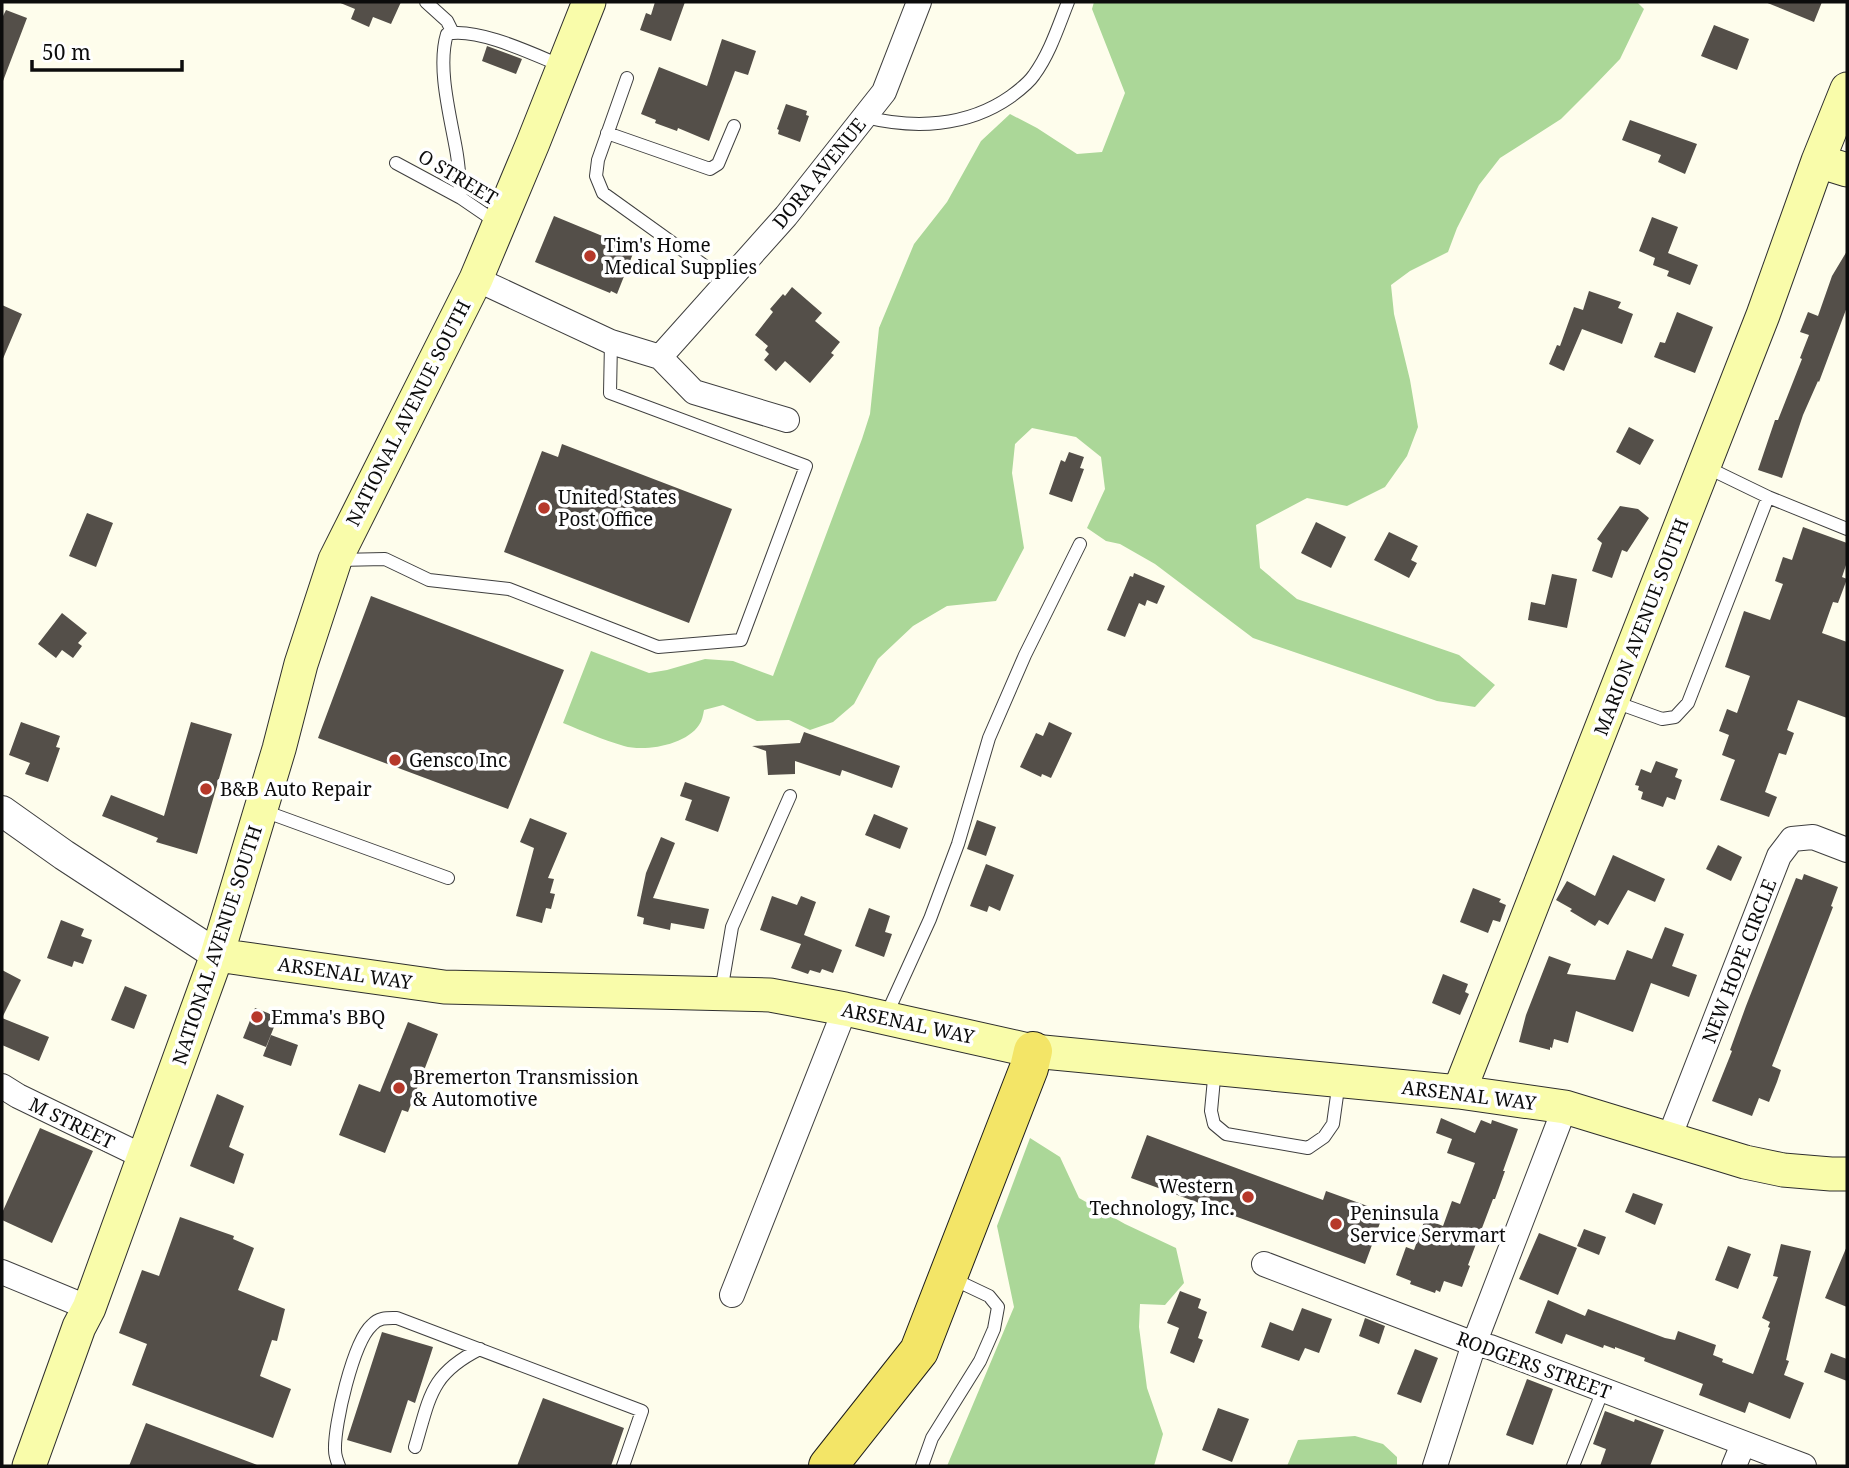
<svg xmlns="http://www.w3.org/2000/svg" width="1849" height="1468" font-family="'Noto Serif',serif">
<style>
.forest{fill:#abd798}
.building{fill:#544f49}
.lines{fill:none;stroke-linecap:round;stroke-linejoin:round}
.service-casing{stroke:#3f3f3f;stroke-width:14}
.minor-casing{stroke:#3f3f3f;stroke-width:26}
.tertiary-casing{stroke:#3f3f3f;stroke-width:32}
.secondary-casing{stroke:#2e2e2e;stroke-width:35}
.primary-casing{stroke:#1d1d1d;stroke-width:40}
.service{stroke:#fff;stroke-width:12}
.minor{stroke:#fff;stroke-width:24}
.tertiary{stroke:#fff;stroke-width:30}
.secondary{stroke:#f9fcaa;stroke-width:33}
.primary{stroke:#f3e567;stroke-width:38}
.poi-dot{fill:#b6382a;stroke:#fff;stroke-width:2.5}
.labels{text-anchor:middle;stroke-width:7;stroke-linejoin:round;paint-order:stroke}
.street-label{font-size:19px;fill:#0c0c0c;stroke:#fff}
.poi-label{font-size:19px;fill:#0c0c0c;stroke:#fff;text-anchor:start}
</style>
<rect width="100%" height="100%" fill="#fefdec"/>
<path class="forest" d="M1094,2H1637L1644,9L1620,59L1593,87L1561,119L1500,158L1479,185L1457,228L1448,252L1410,271L1391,285L1394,314L1410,380L1418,427L1407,456L1385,487L1347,506L1307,498L1256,525L1260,568L1297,599L1459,655L1495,685L1475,707L1437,701L1253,638L1155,564L1120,544L1106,541L1087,528L1105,489L1101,457L1076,437L1032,428L1015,444L1012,473L1024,548L996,601L947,606L913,626L878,659L854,704L833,722L810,730L789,720L757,721L723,705L704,710C703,715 702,721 699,725C686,745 645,752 624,746C603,740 583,731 563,723L591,651L649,673L667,670L705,659L733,661L773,676L862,439L870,414L879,328L914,244L947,202L981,141L1010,114L1037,128L1077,154L1102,152L1125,93L1092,9Z
M1030,1138L1060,1157L1079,1198L1125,1224L1176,1248L1184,1283L1165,1305L1140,1304L1139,1327L1147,1388L1163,1434L1154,1466H947L1014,1307L997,1226Z
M1355,1436L1383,1444L1397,1457V1466H1287L1298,1440Z"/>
<path class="building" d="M338,2H401L391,24L373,17L369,27L351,19L355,9Z
M655,2H685L671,41L640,30L646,13L651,15Z
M1765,2H1822L1814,22Z
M6,10L27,18L3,81L2,18Z
M1714,25L1749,39L1737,70L1701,56Z
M722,39L756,51L748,75L735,71L709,141L678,128L677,131L655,123L656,120L641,114L659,67L707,86Z
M487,46L522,59L516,74L482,61Z
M786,104L807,111L806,115L809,116L800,142L778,134L779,130L777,129Z
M1630,120L1697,144L1685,174L1658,162L1661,155L1622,140Z
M554,216L629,247L628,249L634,251L617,294L611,291L610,293L535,262Z
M1652,217L1678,227L1668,253L1698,265L1690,285L1667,276L1669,271L1653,265L1655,258L1639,251Z
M1847,251V307L1819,382L1818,381L1803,415L1782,478L1758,470L1775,420H1778L1802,359L1800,358L1809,335L1800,332L1808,312L1818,316L1832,276Z
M792,287L822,313L815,321L840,342L831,353L834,355L810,383L785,361L776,371L764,360L769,354L765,350L768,346L755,335L773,312L770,309L783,294L785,296Z
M1589,291L1621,302L1618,308L1633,314L1622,344L1582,329L1564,371L1549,364L1557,345L1560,346L1574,307L1583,310Z
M2,305L22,314L2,361Z
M1677,312L1713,327L1695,373L1654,357L1660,342L1665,343Z
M1629,427L1654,440L1640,465L1616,452Z
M562,444L732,509L689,623L504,552L542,451L558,457Z
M1069,452L1084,457L1080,468L1084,469L1072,502L1049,494L1061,460L1065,462Z
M1620,506L1638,509L1649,518L1627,552L1622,550L1612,578L1592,571L1602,543L1597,539Z
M87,513L113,523L96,567L69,556Z
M1316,522L1346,537L1331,568L1301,553Z
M1803,527L1847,543V562L1842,577L1847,579L1838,603L1833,602L1822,633L1847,642V718L1798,700L1787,730L1794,733L1786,755L1779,753L1765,792L1777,797L1769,817L1720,800L1735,760L1722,755L1729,735L1719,731L1727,709L1737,713L1750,676L1725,667L1744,611L1770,620L1783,584L1775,581L1783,557L1792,560Z
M1389,532L1418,546L1411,560L1417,563L1409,578L1374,560Z
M1134,573L1165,586L1157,604L1147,600L1145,606L1139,603L1125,637L1107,630L1130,576L1133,577Z
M1552,574L1577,579L1567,628L1528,620L1531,602L1545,605Z
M371,596L564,670L508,809L318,738Z
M62,613L87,633L78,643L82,646L73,658L62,650L56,658L38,644Z
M21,722L60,736L56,747L60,748L48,782L25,774L30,763L9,755Z
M191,722L232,734L197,854L156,842L158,838L102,816L111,795L164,816Z
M1049,722L1072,733L1051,778L1042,774L1041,777L1020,767L1036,733L1043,736Z
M804,732L900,766L892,788L842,770L840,776L795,761V774L768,775L766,751L752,746L800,743Z
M1656,761L1678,769L1675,777L1682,780L1675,800L1667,797L1663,807L1641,799L1643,792L1638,790L1639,786L1635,785L1641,769L1651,773Z
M685,782L730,797L718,832L685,820L692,800L680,796Z
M874,814L908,828L900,849L865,835Z
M530,818L567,833L548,878L554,879L550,893L555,894L551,909L546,908L542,923L516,916L534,848L520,842Z
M977,820L996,827L986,856L967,849Z
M661,837L675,843L653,898L709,909L704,929L671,923L670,930L643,924L644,918L637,916L646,873Z
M1718,845L1742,857L1731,881L1706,869Z
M1613,855L1665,879L1655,902L1628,890L1608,925L1599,920L1595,926L1570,911L1572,909L1556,900L1567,881L1595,896Z
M986,864L1014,875L1000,911L989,906L987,912L970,906Z
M1804,874L1838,887L1831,906L1833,907L1772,1066L1781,1070L1777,1082L1769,1102L1759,1098L1752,1116L1712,1101L1732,1051L1730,1050L1746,1006L1796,878L1802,880Z
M1473,888L1501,899L1499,902L1506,905L1500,922L1493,920L1488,933L1460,922Z
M772,896L797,905L801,896L816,902L804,935L842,950L833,973L822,969L820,973L810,970L808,974L791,968L801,944L760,930Z
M869,908L890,916L885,932L892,934L884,957L855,946Z
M61,920L84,929L81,936L92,940L83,964L74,961L72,967L47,958Z
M1665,927L1684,934L1672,966L1697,975L1689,997L1651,983L1633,1032L1576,1011L1568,1043L1554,1039L1552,1048L1550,1047V1050L1519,1042L1526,1015L1549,956L1571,964L1567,974L1615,980L1627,950L1652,959Z
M2,970L21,980L2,1018L49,1037L39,1061L2,1045Z
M1443,974L1468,984L1465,992L1469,994L1460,1015L1432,1003Z
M125,986L147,995L134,1029L111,1020Z
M255,1008L278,1017L266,1047L243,1038Z
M408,1022L438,1034L408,1112L402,1110L385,1153L339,1135L359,1084L380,1092Z
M271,1035L298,1045L291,1066L263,1056Z
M217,1094L244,1106L229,1147L244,1154L234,1184L190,1166Z
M1441,1118L1475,1133L1481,1120L1491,1124L1492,1120L1518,1129L1503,1171H1505L1495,1199H1493L1468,1265L1470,1266L1462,1287L1444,1281L1440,1292L1436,1290L1435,1293L1410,1284L1411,1281L1396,1275L1406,1247L1414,1250L1425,1219L1443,1226L1452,1201L1460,1204L1475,1163L1447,1153L1452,1139L1436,1133Z
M40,1128L93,1151L52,1243L2,1220V1213Z
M1147,1135L1323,1200L1326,1191L1384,1212L1365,1264L1131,1178Z
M1633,1193L1663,1204L1655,1225L1625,1212Z
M180,1217L234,1236L233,1239L254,1248L238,1290L285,1309L277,1341L272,1340L260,1376L291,1389L273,1438L132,1385L147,1344L119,1333L142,1270L159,1276Z
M1584,1229L1606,1237L1599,1255L1577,1246Z
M1539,1233L1577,1248L1558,1295L1519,1279Z
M1781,1244L1811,1251L1786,1360L1789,1361L1784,1375L1804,1383L1790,1419L1749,1402L1745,1413L1699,1395L1703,1384L1644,1361L1645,1358L1615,1347V1349L1604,1345L1603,1348L1566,1334L1562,1344L1535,1333L1548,1300L1585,1316L1588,1309L1665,1338L1675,1340L1678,1331L1716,1345L1713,1355L1723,1359L1722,1362L1753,1374L1770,1328L1768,1327L1770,1322L1762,1318L1778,1277L1773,1276Z
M1728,1246L1751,1254L1738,1289L1715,1280Z
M1847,1246V1307L1825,1298Z
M1180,1291L1201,1299L1198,1308L1207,1312L1198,1338L1203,1340L1194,1363L1170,1353L1179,1328L1167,1323Z
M1302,1308L1332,1319L1319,1353L1305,1348L1299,1361L1261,1347L1270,1322L1293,1331Z
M1365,1318L1385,1326L1379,1344L1359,1336Z
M382,1332L433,1347L415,1403L408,1400L391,1453L347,1440Z
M1415,1349L1438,1358L1421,1403L1397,1394Z
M1831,1353L1847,1359V1381L1824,1372Z
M1527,1379L1553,1389L1533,1445L1506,1435Z
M543,1398L624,1428L611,1466H517Z
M1218,1408L1249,1419L1232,1462L1202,1450Z
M1605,1411L1634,1422L1635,1419L1664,1430L1650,1466H1600L1606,1449L1593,1444Z
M146,1423L257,1465L256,1466H129Z"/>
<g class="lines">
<defs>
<path id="service" d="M426,2L447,21L453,33
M627,78L598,160L596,176L603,193L727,282
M865,117C914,129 967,127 1010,97C1018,91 1028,84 1034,75C1050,53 1058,27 1068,2
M607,133L710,169L718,164L734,126
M396,163L461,198L499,224
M461,198C460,182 459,165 456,149C450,115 437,67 447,34C477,27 533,54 562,66
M1768,497L1847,529
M338,560L385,559L429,580L509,589L658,647L741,640L806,466L610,393L611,342
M1612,701L1662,719L1675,717L1688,703L1768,497L1704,466
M261,810L448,878
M721,992L732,927L790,796
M885,1018L930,919L958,844L989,738L1025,655L1080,544
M1215,1068L1211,1111L1214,1124L1226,1134L1308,1148L1324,1137L1333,1124L1339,1081
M415,1447C430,1397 430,1374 480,1349
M339,1466C337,1461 335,1456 335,1450C334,1425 353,1342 372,1325C379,1317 388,1318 397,1318L642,1411L623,1466
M922,1466L932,1438L980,1361L994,1329L998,1307L989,1296L951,1278
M1573,1466L1603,1390"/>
<path id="minor" d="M476,279L611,342L660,357L694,392L787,420
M660,357L786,216L884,92L919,2
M2,1086L18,1096L144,1157
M1669,1138L1779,856L1792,839L1813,837L1847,850
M1264,1264L1474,1344L1490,1347L1804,1466
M2,1272L89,1308
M732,1295L845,1009
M1435,1466L1474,1344L1565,1107
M1734,1466L1743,1444"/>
<path id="tertiary" d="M2,811L64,855L217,955"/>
<path id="secondary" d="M1818,161L1847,170
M217,955L444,987L770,995L845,1009L1033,1051L1459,1092L1565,1107L1745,1162L1783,1170L1831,1174H1847
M1459,1092L1763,315L1818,161L1847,89
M29,1466L79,1327L89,1308L217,955L279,749L301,664L335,560L476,279L533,143L589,2"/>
<path id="primary" d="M828,1466L919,1351L1029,1068L1033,1051"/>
</defs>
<use href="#service" class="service-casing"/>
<use href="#minor" class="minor-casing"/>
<use href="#tertiary" class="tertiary-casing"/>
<use href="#secondary" class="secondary-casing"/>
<use href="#primary" class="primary-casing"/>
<use href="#service" class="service"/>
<use href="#minor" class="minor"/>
<use href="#tertiary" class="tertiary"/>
<use href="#secondary" class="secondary"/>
<use href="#primary" class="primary"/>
</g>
<g class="poi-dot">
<circle cx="590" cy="256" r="7"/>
<circle cx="544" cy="508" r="7"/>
<circle cx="395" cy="760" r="7"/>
<circle cx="206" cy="789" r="7"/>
<circle cx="257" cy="1017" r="7"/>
<circle cx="399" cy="1088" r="7"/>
<circle cx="1248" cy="1197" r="7"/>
<circle cx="1336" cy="1224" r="7"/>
</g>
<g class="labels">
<g class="street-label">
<text transform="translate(819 173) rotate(-51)" y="7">DORA AVENUE</text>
<text transform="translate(458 177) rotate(31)" y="7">O STREET</text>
<text transform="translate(408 413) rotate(-63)" y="7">NATIONAL AVENUE SOUTH</text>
<text transform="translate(1641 627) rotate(-69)" y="7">MARION AVENUE SOUTH</text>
<text transform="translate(217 945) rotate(-72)" y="7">NATIONAL AVENUE SOUTH</text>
<text transform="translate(1739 961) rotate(-69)" y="7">NEW HOPE CIRCLE</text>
<text transform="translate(345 973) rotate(8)" y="7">ARSENAL WAY</text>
<text transform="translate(908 1023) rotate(12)" y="7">ARSENAL WAY</text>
<text transform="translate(1469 1095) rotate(7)" y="7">ARSENAL WAY</text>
<text transform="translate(72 1123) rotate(26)" y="7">M STREET</text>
<text transform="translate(1534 1365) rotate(20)" y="7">RODGERS STREET</text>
</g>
<g class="poi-label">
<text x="604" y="252">Tim's Home<tspan x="604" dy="22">Medical Supplies</tspan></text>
<text x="558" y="504">United States<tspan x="558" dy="22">Post Office</tspan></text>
<text x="409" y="767">Gensco Inc</text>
<text x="220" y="796">B&amp;B Auto Repair</text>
<text x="271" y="1024">Emma's BBQ</text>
<text x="413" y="1084">Bremerton Transmission<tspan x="413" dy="22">&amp; Automotive</tspan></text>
<text x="1234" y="1193" text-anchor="end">Western<tspan x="1234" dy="22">Technology, Inc.</tspan></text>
<text x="1350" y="1220">Peninsula<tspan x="1350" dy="22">Service Servmart</tspan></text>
</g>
</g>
<rect width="1849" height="1468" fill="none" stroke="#0c0c0c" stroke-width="7"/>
<path d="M32 60v10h150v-10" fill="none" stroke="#0c0c0c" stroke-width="3.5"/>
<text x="42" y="60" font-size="21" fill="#0c0c0c" stroke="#ffffff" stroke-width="5" paint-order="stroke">50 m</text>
</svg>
